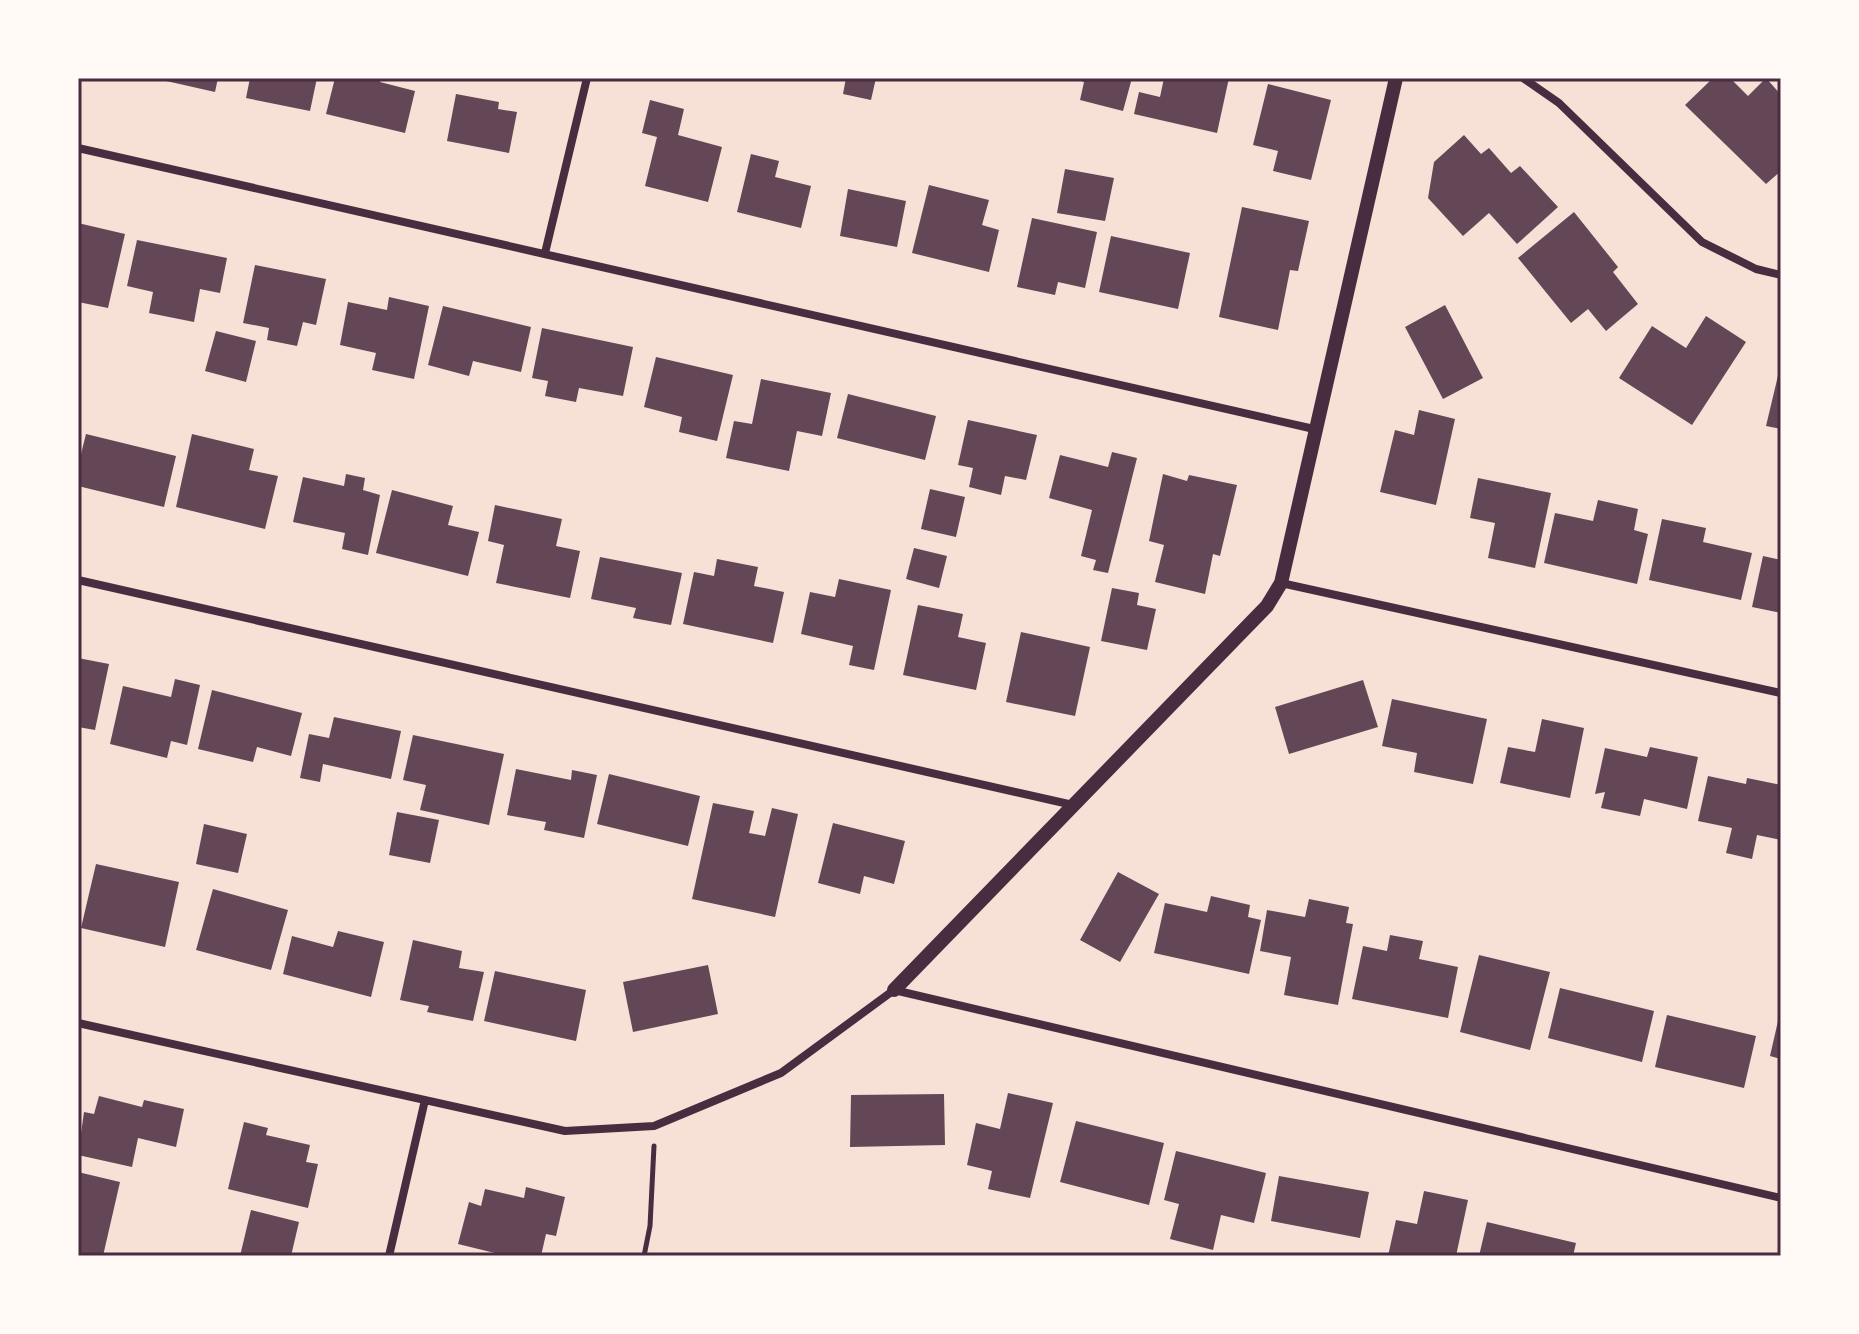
<svg xmlns="http://www.w3.org/2000/svg" width="1859" height="1334" font-family="'Open Sans',sans-serif">
<style>
.building{fill:#644757}
.lines{fill:none;stroke-linecap:round;stroke-linejoin:round}
.path{stroke:#4a2c40;stroke-width:5}
.minor{stroke:#4a2c40;stroke-width:8}
.tertiary{stroke:#4a2c40;stroke-width:14}
.neatline{fill:none;stroke:#4a2c40;stroke-width:3}
</style>
<rect width="100%" height="100%" fill="#f7e1d7"/>
<path class="building" d="M153,78H218L215,92Z
M250,78H317L310,111L246,98Z
M335,78H381L380,82L415,91L405,133L326,114Z
M846,78H876L871,100L843,94Z
M1073,78H1132L1123,111L1080,100L1084,82Z
M1164,78H1229L1217,133L1134,114L1139,92L1160,97Z
M1713,78H1730L1748,96L1766,78L1781,95V171L1766,184L1685,105Z
M1268,84L1331,100L1311,180L1273,171L1278,151L1253,145Z
M456,94L499,102L498,109L517,112L509,153L447,141Z
M650,100L684,109L678,135L722,147L708,202L645,186L657,137L642,133Z
M1464,135L1481,154L1489,148L1511,173L1520,166L1558,207L1517,244L1489,213L1463,236L1428,198L1434,162Z
M751,154L779,161L775,177L811,186L801,228L737,212Z
M1065,169L1114,178L1105,221L1057,213Z
M929,185L989,200L982,225L999,230L989,272L912,253Z
M848,189L906,201L897,247L840,236Z
M1242,207L1309,221L1298,271L1290,270L1278,330L1219,317Z
M1574,212L1618,267L1613,272L1638,304L1606,331L1588,309L1571,323L1518,258Z
M1032,218L1097,232L1085,288L1058,282L1055,295L1017,287Z
M78,223L125,234L108,308L78,302Z
M1111,236L1190,253L1178,309L1099,292Z
M137,240L227,258L220,293L200,289L194,322L149,313L153,292L127,286Z
M255,265L326,279L316,325L303,322L297,346L267,340L269,328L243,323Z
M389,297L429,306L414,379L372,370L376,353L340,345L348,302L387,310Z
M1445,305L1483,378L1443,399L1405,327Z
M443,306L531,327L521,372L473,361L469,376L428,365Z
M1706,316L1746,342L1692,425L1619,378L1652,326L1686,348Z
M542,328L633,347L623,396L579,388L576,402L545,396L548,381L532,378Z
M216,331L256,341L246,382L205,371Z
M656,357L733,375L717,441L679,432L682,417L644,407Z
M1781,363V429L1766,426Z
M761,379L831,393L822,436L797,431L789,471L726,458L734,421L752,424Z
M848,394L936,416L925,460L837,438Z
M1419,410L1455,419L1436,505L1380,492L1395,430L1414,435Z
M968,420L1037,435L1026,480L1005,476L1001,495L969,487L973,468L958,465Z
M86,434L176,456L164,507L78,486V466Z
M192,434L254,449L249,470L278,476L265,529L176,507Z
M1112,452L1137,458L1108,573L1093,570L1096,560L1081,556L1092,510L1049,498L1060,455L1108,467Z
M346,474L365,478L363,490L380,495L368,555L342,549L345,533L293,522L303,477L344,486Z
M1163,474L1187,481L1189,475L1237,485L1220,556L1213,554L1205,594L1155,582L1164,545L1149,541Z
M1478,478L1551,493L1535,568L1488,558L1495,523L1470,518Z
M930,489L965,497L956,537L921,529Z
M392,490L453,506L448,525L479,532L468,576L376,553Z
M1598,500L1638,509L1634,530L1648,534L1637,584L1544,563L1555,513L1593,521Z
M495,505L562,519L556,546L580,551L570,598L496,583L504,545L488,541Z
M1662,519L1706,528L1703,542L1752,553L1741,600L1649,580Z
M914,548L947,556L939,588L906,579Z
M1763,556L1781,560V613L1752,607Z
M600,557L682,573L671,625L633,618L636,608L591,599Z
M717,559L758,567L754,586L784,592L773,643L683,624L694,572L714,576Z
M839,579L891,590L874,670L849,665L853,646L801,634L810,592L835,597Z
M1112,588L1139,593L1137,605L1156,609L1147,650L1101,641Z
M918,605L963,614L958,637L986,643L976,690L903,675Z
M1021,632L1090,647L1075,716L1006,702Z
M78,658L109,664L95,730L78,727Z
M175,679L200,685L187,745L171,741L167,758L110,744L123,686L171,697Z
M1363,680L1378,727L1289,754L1275,707Z
M212,690L302,713L291,756L257,747L253,762L198,749Z
M1392,699L1487,719L1473,784L1414,772L1417,753L1382,746Z
M334,717L401,731L391,779L323,764L320,782L300,778L309,734L329,738Z
M1542,719L1584,728L1570,798L1500,783L1508,747L1535,752Z
M413,735L504,754L489,825L420,810L426,785L403,780Z
M1650,747L1698,757L1687,809L1644,799L1640,816L1601,808L1605,792L1595,794L1605,748L1647,757Z
M516,769L571,780L572,770L597,775L584,838L544,830L546,822L507,815Z
M609,774L700,796L688,846L597,824Z
M1708,776L1746,784L1747,778L1781,785V840L1757,835L1752,859L1726,853L1732,828L1698,821Z
M713,803L754,811L749,833L765,836L772,808L798,814L775,917L692,899Z
M397,812L439,820L430,863L389,855Z
M833,823L905,841L894,884L864,876L860,894L818,883Z
M204,824L247,834L238,873L196,864Z
M96,864L179,882L165,947L81,928Z
M1118,872L1159,894L1120,962L1080,940Z
M213,889L288,910L271,970L196,950Z
M1211,896L1250,905L1248,917L1261,920L1249,974L1154,953L1165,903L1207,912Z
M1309,899L1349,907L1346,923L1353,924L1338,1005L1284,995L1291,957L1260,951L1267,910L1305,917Z
M338,931L384,942L371,997L283,974L292,936L333,947Z
M1390,935L1423,941L1419,959L1458,967L1448,1018L1352,999L1363,946L1387,951Z
M413,940L462,951L459,968L484,972L473,1021L427,1012L429,1006L400,1000Z
M1479,955L1550,972L1530,1050L1460,1032Z
M708,965L718,1014L633,1032L623,982Z
M495,971L586,990L576,1041L484,1021Z
M1560,988L1654,1011L1642,1062L1548,1038Z
M1667,1015L1756,1036L1744,1088L1655,1067Z
M1778,1021H1781V1059L1770,1056Z
M1008,1093L1053,1103L1030,1198L988,1189L992,1171L967,1165L976,1123L1000,1129Z
M944,1094L945,1145L850,1147L851,1095Z
M99,1096L142,1107L144,1100L184,1109L176,1147L138,1138L132,1167L78,1155L84,1112L94,1114Z
M1076,1121L1164,1143L1149,1205L1060,1182Z
M244,1122L268,1128L266,1135L310,1145L306,1162L318,1164L308,1208L228,1189Z
M1176,1151L1266,1173L1254,1223L1221,1215L1213,1250L1170,1239L1179,1204L1164,1200Z
M78,1172L120,1182L103,1256H78Z
M1279,1176L1369,1192L1360,1238L1271,1221Z
M526,1187L565,1197L556,1236L546,1234L541,1256H507L458,1244L469,1202L481,1206L485,1189L524,1198Z
M1424,1191L1468,1200L1456,1256H1388L1396,1220L1417,1224Z
M251,1210L299,1222L291,1256H240Z
M1487,1222L1576,1243L1573,1256H1479Z"/>
<g class="lines">
<path class="path" d="M644,1256L650,1226L654,1146"/>
<path class="minor" d="M1523,78L1559,103L1702,242L1756,269L1781,275
M78,148L1314,429
M545,253L587,78
M78,580L1073,805
M1281,583L1781,693
M78,1023L565,1131L654,1126L781,1073L894,990L1781,1198
M389,1256L425,1100"/>
<path class="tertiary" d="M894,990L1267,606L1281,583L1396,78"/>
</g>
<rect width="1859" height="1334" fill="none" stroke="#fffaf5" stroke-width="160"/>
<rect x="80" y="80" width="1699" height="1174" class="neatline"/>
</svg>
